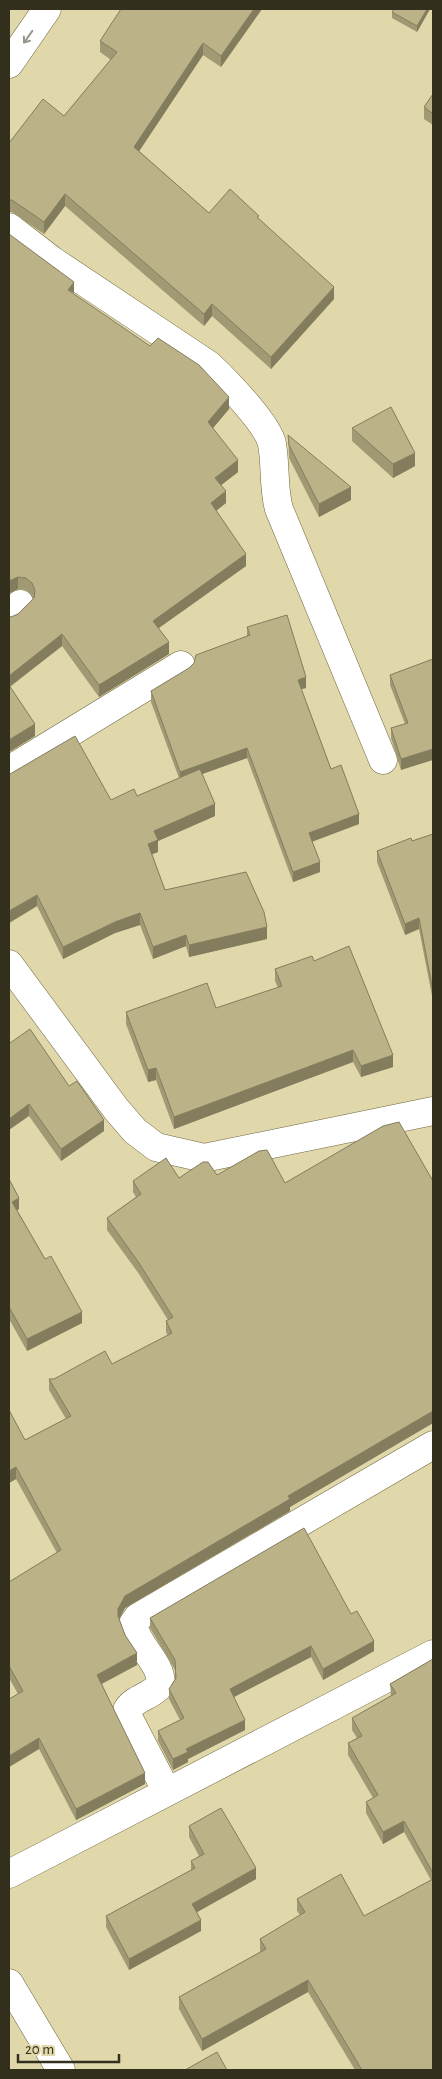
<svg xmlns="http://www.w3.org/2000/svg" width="442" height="2079" font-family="'Alegreya Sans',sans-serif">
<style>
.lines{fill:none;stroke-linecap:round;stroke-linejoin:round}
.street-casing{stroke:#6d653c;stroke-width:29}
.highway-casing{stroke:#6d653c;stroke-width:29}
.street{stroke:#fff;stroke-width:28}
.highway{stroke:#fff;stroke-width:28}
.wall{fill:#a19974}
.shaded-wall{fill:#837d5e}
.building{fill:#bbb287;stroke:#837d5e}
.oneway{stroke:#98978e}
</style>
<rect width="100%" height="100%" fill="#e0d8ab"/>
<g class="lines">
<defs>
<path id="street" d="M9,227L53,261L209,365C224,379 268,424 272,444C276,466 273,488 279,509L383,760
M9,613L20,604
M9,770L181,665
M9,964L116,1109L135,1131L156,1147L204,1158L433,1111
M167,1792L128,1717L127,1710C135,1697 153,1696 161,1684C161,1661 136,1646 133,1624L138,1617L433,1445
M9,1874L433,1654
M9,1983L61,2070"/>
<path id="highway" d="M9,64L47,9"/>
</defs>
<use href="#street" class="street-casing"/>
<use href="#highway" class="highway-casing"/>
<use href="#street" class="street"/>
<use href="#highway" class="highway"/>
</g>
<path class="wall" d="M262,9L221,67L203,55L139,151L209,213L259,219L334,299L271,369L212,316L204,326L65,206L44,234L12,212H9V143L64,116L111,60L100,52V41Z
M430,9L417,32L392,18V12Z
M433,94V125L424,119V107Z
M9,234L73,294L229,409L213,428L238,472L221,485L226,503L216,510L246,566L159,628L169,654L99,697L62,646L10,687L35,736L9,752L11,617L18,614L34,599L32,595L26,590L18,589L9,593Z
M352,428L415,466L393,478L352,441Z
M288,435L351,500L319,517L289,458Z
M247,627L306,688L301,689L331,769L359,824L312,841L320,872L293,882L247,758L202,774L215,816L158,841V852L152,854L165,890L267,939L189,957L186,946L153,959L140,925L115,933L63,959L37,906L9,923L111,800L137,796L179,778L151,702V691L247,636Z
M433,659L401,770L391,738V728L405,724L390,685V675Z
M433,834V1001L419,929L405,935L377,862V851L412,841Z
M314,961L393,1067L361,1077L353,1062L174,1129L156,1080L148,1082L126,1024V1012L216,1008L278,988L275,981V969Z
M9,1042L69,1086L104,1131L61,1161L29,1116Z
M217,1175L285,1183L433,1181V1423L290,1507V1511L125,1608L119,1619L137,1665L102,1684L145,1784L76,1820L39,1749L9,1767V1699L18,1694L9,1678V1582L57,1553L16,1479L9,1483L25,1440L66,1419L49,1390V1379H54L112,1364L168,1336L166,1332V1321L168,1320L139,1274L107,1230V1218L136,1197L133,1192V1181Z
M9,1179L19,1209L17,1210L82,1323L27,1351L9,1319Z
M351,1614L374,1651L323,1680L311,1657L234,1697L245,1730L188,1759V1762L173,1770L158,1741V1731L180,1720L169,1699V1689L175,1679V1670L150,1628V1618Z
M433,1659V2070H355L308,1992L202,2051L179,2009V1997L260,1952V1939L300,1915L297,1911V1899L364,1916L431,1880L404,1832L383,1844L366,1813V1802L373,1798L348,1755V1743L357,1738L352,1730V1718L391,1696L390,1684Z
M189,1826L256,1879L197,1912L201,1931L129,1970L106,1927V1916L191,1870V1861L199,1856L189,1837Z"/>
<path class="shaded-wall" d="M254,9H262L221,67V56Z
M427,9H430L417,32V26Z
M203,43V55L134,159V147Z
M65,194V206L44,234V222Z
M74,282V293L68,290Z
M334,287V299L271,369V357Z
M212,304V316L204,326V314Z
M229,397V409L208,434V422Z
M415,453V466L393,478V464Z
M238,460V472L215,490V478Z
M351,487V500L319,517V504Z
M226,491V503L211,515V503Z
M246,554V566L153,632V621Z
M18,577V589L9,593V581Z
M62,634V646L9,687V676Z
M169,642V654L99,697V685Z
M306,677V688L298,690V680Z
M35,724V736L9,752V740Z
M247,748V758L180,782V772Z
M433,749V760L401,770V759Z
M215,804V816L158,841V852L148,856V844L154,831Z
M359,814V824L309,843V833Z
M320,862V872L293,882V872Z
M37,895V906L9,923V911Z
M140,913V925L115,933L63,959V947L115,922Z
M419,918V929L405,935V924Z
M267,927V939L189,957V945Z
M186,935V946L153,959V947Z
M353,1050V1062L174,1129V1117Z
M393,1055V1067L361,1077V1066Z
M156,1068V1080L148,1082V1070Z
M29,1104V1116L9,1130V1119Z
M104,1120V1131L61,1161V1149Z
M19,1198V1209L12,1213V1202Z
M82,1312V1323L27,1351V1339Z
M433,1411V1423L290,1507V1511L125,1608L118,1621V1609L125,1596L288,1496Z
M16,1467V1479L9,1483V1471Z
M374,1641V1651L323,1680V1669Z
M311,1646V1657L230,1699V1689Z
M137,1653V1665L97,1686V1675Z
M245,1720V1730L188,1759V1762L173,1770V1759L186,1749Z
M39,1738V1749L9,1767V1756Z
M145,1773V1784L76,1820V1809Z
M404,1821V1832L383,1844V1832Z
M256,1868V1879L192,1915V1904Z
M201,1920V1931L129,1970V1959Z
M308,1980V1992L202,2051V2039Z"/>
<path class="building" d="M121,9H254L221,56L203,43L134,147L209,213L230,189L259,216L257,217L334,287L271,357L212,304L204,314L65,194L44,222L12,200H9V143L43,99L64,116L117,52L100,41Z
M394,9H427L417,26L392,12Z
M433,94V114L424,107Z
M9,234L74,282L68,290L150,346L158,338L199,365L229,397L208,422L238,460L215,478L226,491L211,503L246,554L153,621L169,642L99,685L62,634L9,676V616L11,617L18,614L34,598L35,590L32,583L26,578L18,577L9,581Z
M391,407L415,453L393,464L352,428Z
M288,435L351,487L319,504L289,445Z
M287,615L306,677L298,680L331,769L341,765L359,814L309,833L320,862L293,872L247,748L180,772L151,691L189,668L194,663L196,655L250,635L247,627Z
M433,659V749L401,759L391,728L408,723L390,675Z
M9,685L35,724L9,740Z
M75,736L111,800L134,789L137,796L200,769L215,804L154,831L158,840L148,844L165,890L246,872L264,912L267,927L189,945L186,935L153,947L140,913L115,922L63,947L37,895L9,911V774H10Z
M433,834V991L419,918L405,924L377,851L411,838L412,841Z
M349,946L393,1055L361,1066L353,1050L174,1117L156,1068L148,1070L126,1012L207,983L216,1008L282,986L275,969L312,956L314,961Z
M30,1029L69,1086L77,1081L104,1120L61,1149L29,1104L9,1119V1042L10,1043Z
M399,1122L433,1181V1411L288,1496L290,1499L125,1596L118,1609V1616L125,1635L137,1653L97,1675L145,1773L76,1809L39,1738L9,1756V1699L23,1691L9,1666V1582L61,1550L16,1467L9,1471V1410L25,1440L71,1416L49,1379H54L105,1351L112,1364L172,1333L166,1321L173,1317L139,1263L107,1218L141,1194L133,1181L166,1158L179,1178L203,1162H208L217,1175L259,1151L267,1150L285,1183L383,1126Z
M9,1179L19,1198L12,1202L45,1259L51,1256L82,1312L27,1339L9,1307Z
M304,1528L351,1614L357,1611L374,1641L323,1669L311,1646L230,1689L245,1720L186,1749L188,1752L173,1759L158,1731L184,1718L169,1689L176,1678L175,1660L150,1618Z
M433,1659V1873L404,1821L383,1832L366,1802L378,1795L348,1743L362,1736L352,1718L396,1693L390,1684Z
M221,1808L256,1868L192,1904L201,1920L129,1959L106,1916L195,1868L191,1861L204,1854L189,1826Z
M341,1874L364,1916L433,1879V2070H362L308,1980L202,2039L179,1997L266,1949L260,1939L305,1912L297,1899Z
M217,2052L227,2070H185Z"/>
<defs><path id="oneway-shaft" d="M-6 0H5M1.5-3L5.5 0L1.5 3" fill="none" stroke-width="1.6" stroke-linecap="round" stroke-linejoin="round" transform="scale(1.25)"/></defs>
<use class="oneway" href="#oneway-shaft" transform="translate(28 37) rotate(125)"/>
<rect width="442" height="2079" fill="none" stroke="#322f1d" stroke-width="20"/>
<path d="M18 2054v8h101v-8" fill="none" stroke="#322f1d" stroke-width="2.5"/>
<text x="25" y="2054" font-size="15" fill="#322f1d" stroke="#e0d8ab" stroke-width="4" paint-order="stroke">20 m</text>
</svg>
